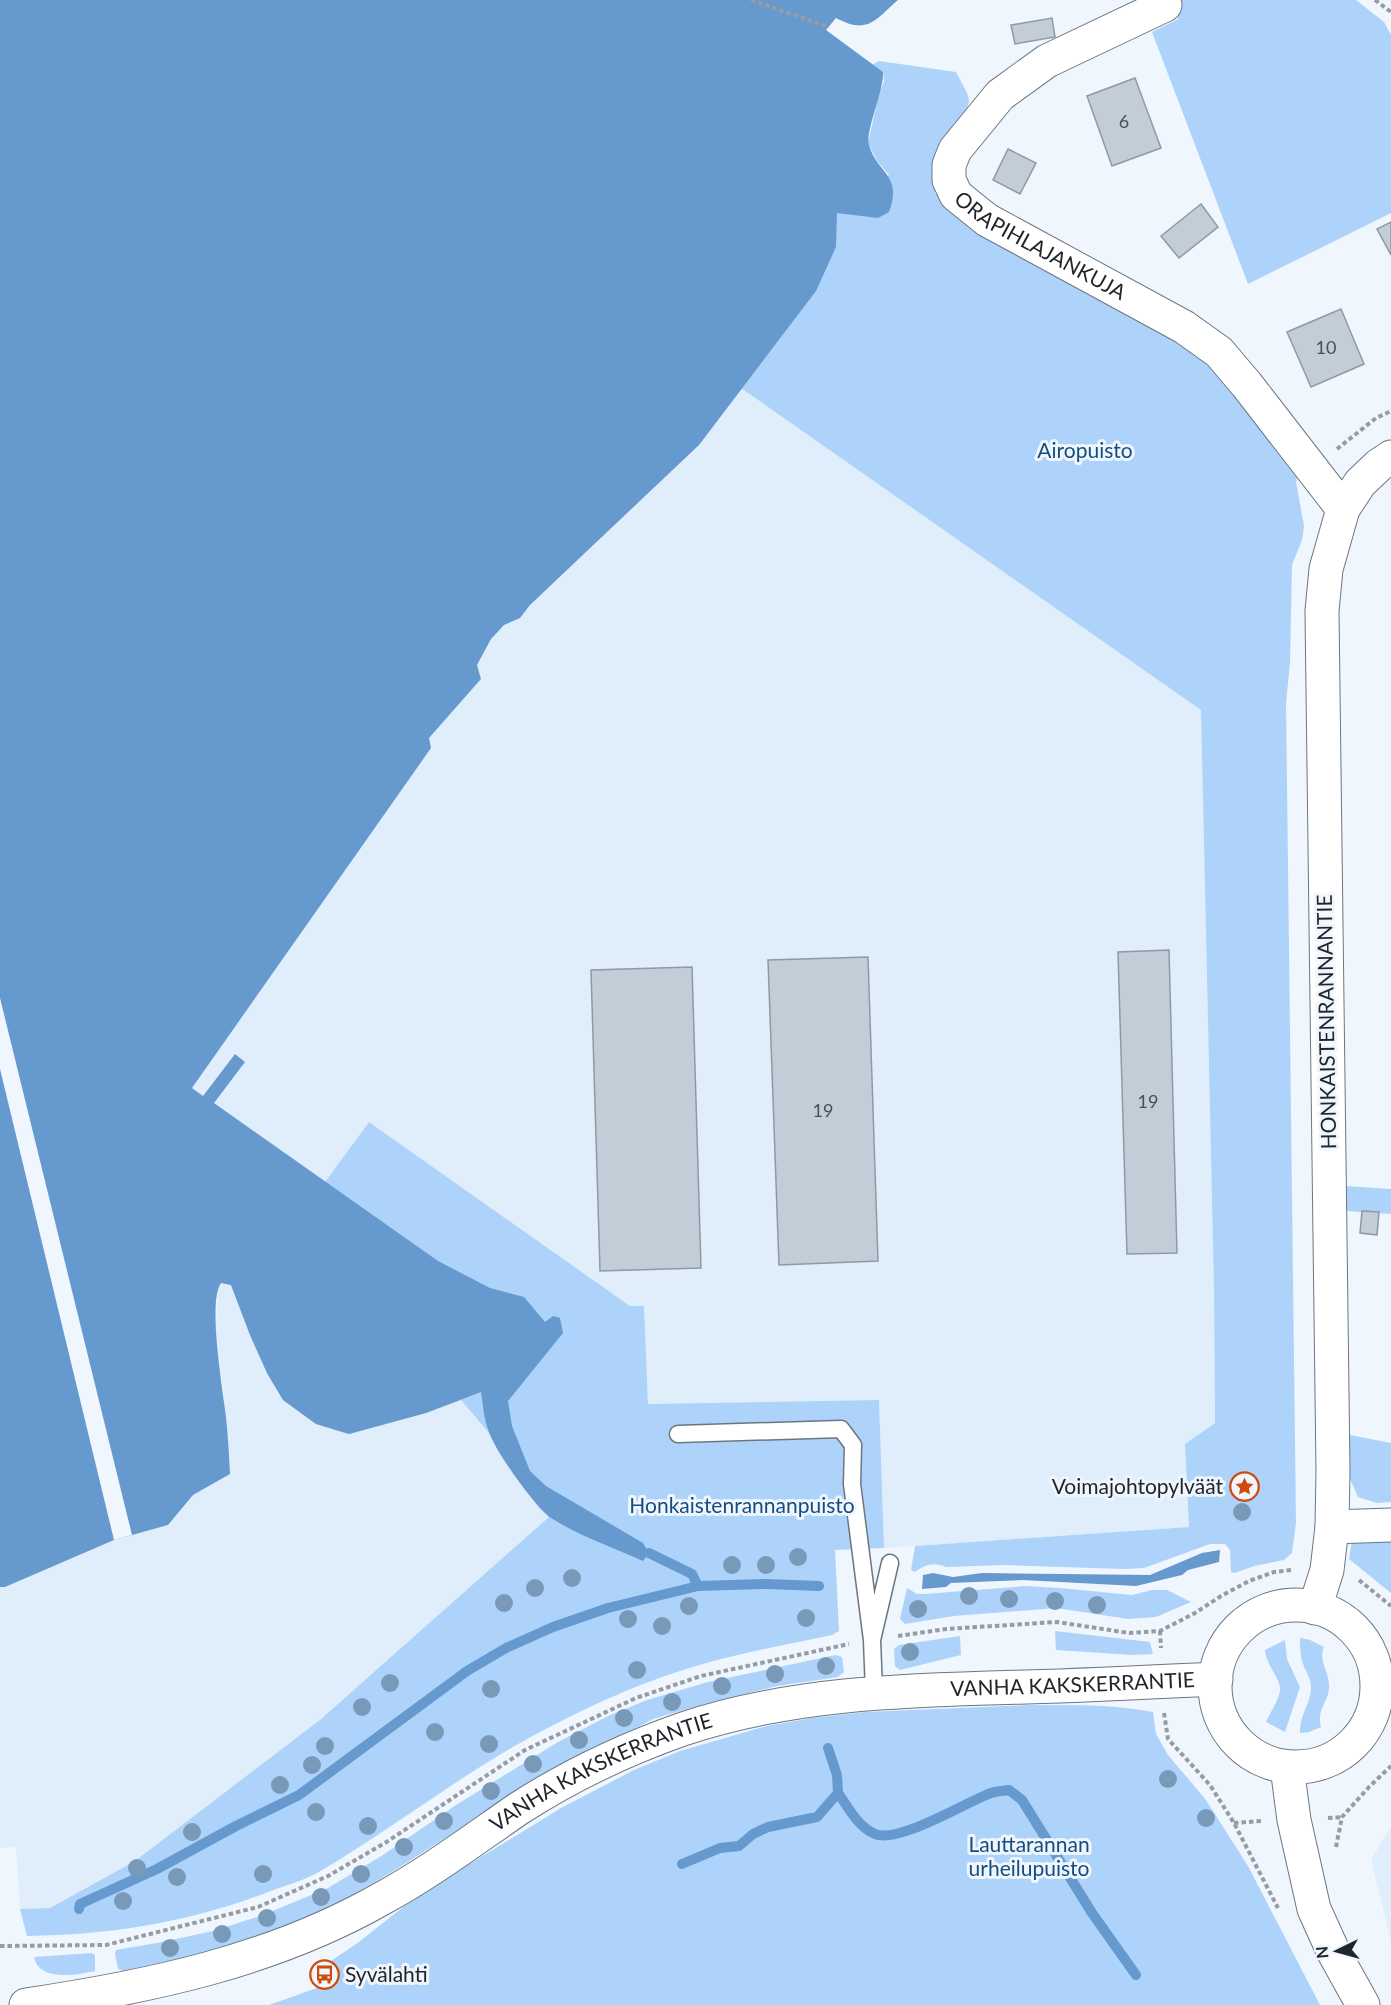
<svg xmlns="http://www.w3.org/2000/svg" width="1391" height="2005" font-family="Lato,sans-serif">
<style>
.built{fill:#e0eefc}
.green{fill:#aed3fa}
.water{fill:#6699ce}
.pier{fill:#eff6fd}
.lines{fill:none;stroke-linecap:round;stroke-linejoin:round}
.stream{stroke:#6699ce;stroke-width:10}
.building{fill:#c2cdd8;stroke:#8f99a4;stroke-width:1.5}
.lane-casing{stroke:#6c7680;stroke-width:19}
.street-casing{stroke:#6c7680;stroke-width:35}
.secondary-casing{stroke:#6c7680;stroke-width:35}
.path{stroke:#969ca2;stroke-width:4;stroke-dasharray:4.5 3;stroke-linecap:butt}
.lane{stroke:#fff;stroke-width:16}
.street{stroke:#fff;stroke-width:33}
.secondary{stroke:#fff;stroke-width:33}
.tree{fill:#7899b8}
.labels{text-anchor:middle;stroke-width:6;stroke-linejoin:round;paint-order:stroke}
.number-label{font-size:18px;fill:#4a5056}
.street-label{font-size:21px;fill:#22262b;stroke:#eff6fd}
.park-label{font-size:21px;fill:#164d7f;stroke:#eff6fd}
.poi-label{font-size:21px;fill:#22262b;stroke:#eff6fd;text-anchor:end}
</style>
<rect width="100%" height="100%" fill="#eff6fd"/>
<path class="built" d="M741,387L1201,709L1214,1290L1215,1423L1185,1444L1189,1527L884,1548L879,1400L648,1404L644,1306H630L369,1122L325,1182L213,1103L244,1062L235,1054L203,1096L192,1088L431,748L429,738L481,679L477,665L491,639L504,625L520,618L530,605L699,445Z
M221,1283L231,1285L267,1373L426,1413L461,1400L489,1433L499,1452L539,1508L550,1517L321,1719L135,1861L50,1908L20,1909L16,1847L0,1848V1587H5L114,1540L168,1525L193,1495L230,1474L226,1418L216,1324L218,1288Z
M1391,1826V1941L1371,1860Z"/>
<path class="green" d="M1180,0H1356L1384,22L1391,35V213L1248,284L1152,32L1178,19Z
M879,61L956,72L967,93L969,101L966,116L937,165L935,193L968,222L1198,350L1298,472L1296,482L1304,526L1302,540L1292,565L1290,663L1286,703L1296,1523L1292,1553L1284,1560L1254,1566L1235,1573L1231,1572L1230,1550L1225,1544H1210L1144,1568L1124,1569L1004,1565L946,1567C935,1562 925,1564 915,1572L911,1570L915,1546L1189,1527L1185,1444L1215,1423L1214,1290L1201,710L741,388L699,445L743,279L889,175L877,161L868,143L879,93L884,82L883,72L872,65Z
M369,1122L630,1306H644L648,1404L879,1400L884,1548L835,1550L839,1631L832,1635C780,1646 727,1655 677,1672C630,1687 584,1709 540,1732C462,1773 393,1829 317,1873C303,1881 286,1885 271,1891C191,1922 112,1935 27,1936L20,1909L50,1908L135,1861L321,1719L549,1517L539,1508L499,1452L489,1433L461,1400L426,1413L349,1434L316,1424L283,1400L267,1373L250,1335L231,1285L221,1283C210,1298 219,1357 221,1378L179,1258L318,1198L325,1182Z
M1346,1186L1391,1189V1214L1347,1211Z
M1350,1435L1391,1443V1502L1377,1503L1358,1497L1350,1479Z
M1391,1537V1593L1349,1559L1352,1540Z
M1026,1586L1059,1588L1132,1595L1152,1590H1167L1191,1602L1156,1617L1128,1619L1056,1608L954,1616L905,1624L900,1619L907,1588L917,1594H924Z
M1055,1631L1150,1642L1153,1654L1132,1655L1056,1650Z
M960,1636L961,1655L900,1670L895,1666L894,1649L899,1645Z
M1300,1638L1310,1640L1324,1647C1318,1661 1329,1671 1329,1685C1330,1702 1316,1707 1321,1727L1309,1732L1300,1733C1300,1714 1310,1705 1311,1688C1311,1677 1305,1671 1302,1661C1300,1653 1300,1646 1300,1638Z
M1285,1640L1287,1659L1300,1687L1285,1732L1266,1722C1270,1713 1278,1701 1280,1691C1282,1680 1266,1666 1265,1650Z
M836,1655L842,1657L844,1672L838,1677L777,1686L708,1703L653,1719L522,1789L392,1872L333,1906L266,1933L218,1950L123,1971L118,1969L115,1954L116,1950L162,1942L213,1931L263,1915L328,1888L383,1855L456,1805L558,1742L608,1716L647,1700L708,1682Z
M1029,1705C1071,1705 1112,1704 1153,1712L1156,1734L1161,1743L1168,1755L1206,1800L1248,1866L1320,2005H269L334,1982L328,1963L359,1942L417,1896L561,1808L634,1770L680,1751L767,1726L812,1718L865,1712Z
M92,1953L95,1955V1971C77,1975 39,1982 34,1957Z"/>
<path class="water" d="M0,0H898C875,20 868,35 836,18L826,30L883,72C884,91 865,131 869,145C877,174 903,174 889,212L878,218L837,213L836,247L816,291L699,445L530,605L520,618L504,625L491,639L477,665L481,679L429,738L431,748L192,1088L203,1096L235,1054L245,1062L214,1103L438,1261L490,1288L524,1297L545,1322L553,1316L560,1318L563,1333L508,1401L512,1426L530,1471L546,1486L643,1543L649,1553L643,1561C612,1547 579,1536 551,1518C535,1507 495,1451 489,1432C484,1420 483,1405 481,1392L426,1413L349,1434L316,1424L283,1400L267,1373L250,1335L231,1285L221,1283C207,1302 223,1391 226,1417C228,1436 229,1455 230,1474L193,1495L168,1525L114,1540L5,1587H0Z
M1220,1550L1219,1562L1188,1570L1182,1575L1136,1586L1023,1580L951,1583L946,1587L922,1589L923,1575L933,1573L953,1577L982,1573L1150,1575L1202,1553Z"/>
<path class="pier" d="M0,998L132,1535L114,1540L0,1069Z"/>
<g class="lines">
<path class="stream" d="M649,1553L692,1574L698,1586L766,1584L819,1586
M838,1793C849,1808 857,1826 875,1834C898,1844 966,1802 991,1793C997,1791 1003,1791 1009,1790L1022,1800L1092,1913L1136,1975
M682,1864L720,1848L739,1846L753,1834L768,1827L817,1817L838,1793L837,1775L828,1748
M79,1909L80,1904L157,1869L236,1826L299,1795L467,1671L506,1648L553,1627L608,1608L698,1586"/>
</g>
<path class="building" d="M1052,18L1055,37L1015,44L1011,25Z
M1135,78L1161,148L1112,166L1087,96Z
M1008,149L1036,163L1020,194L993,180Z
M1201,204L1218,227L1179,258L1161,236Z
M1391,222V255L1377,229Z
M1341,309L1364,364L1311,387L1287,332Z
M1169,950L1177,1253L1127,1254L1118,952Z
M868,957L878,1261L779,1265L768,960Z
M692,967L701,1268L600,1271L591,970Z
M1362,1211L1379,1212L1377,1235L1360,1233Z"/>
<g class="lines">
<defs>
<path id="lane" d="M678,1434L841,1429L853,1445L852,1484L872,1640
M874,1692L872,1640L890,1563"/>
<g id="street">
<path id="s1" d="M1165,5L1047,61L1000,95L955,150L949,165V180L956,195L987,220L1184,327L1219,352L1247,385L1343,509"/>
<path d="M1332,1527L1391,1525"/>
<path d="M1315,1608L1327,1570L1332,1527L1333,1471L1322,611L1326,569L1343,509L1360,483L1379,465L1391,457"/>
<path d="M1287,1767L1294,1820L1314,1909L1333,1951L1363,2005"/>
</g>
<g id="secondary">
<circle cx="1296" cy="1686" r="81"/>
<path id="s2" d="M26,2005C148,1987 272,1961 381,1899C429,1873 473,1840 518,1809C569,1776 626,1749 683,1729C793,1692 911,1690 1026,1687C1089,1685 1152,1682 1216,1679"/>
</g>
</defs>
<use href="#lane" class="lane-casing"/>
<use href="#street" class="street-casing"/>
<use href="#secondary" class="secondary-casing"/>
<path class="path" d="M751,0L829,27
M1375,0L1391,12
M1337,449L1376,418L1391,411
M1359,1580L1391,1606
M1160,1631L1161,1648
M898,1636L946,1629L1057,1622L1129,1633L1160,1631L1195,1613L1221,1596L1249,1581L1274,1572L1291,1570
M1164,1713L1168,1739L1210,1785L1234,1823L1278,1908
M1328,1818L1342,1817
M1234,1823L1261,1821
M1336,1847L1342,1817L1369,1787L1391,1766
M0,1946L106,1945L258,1907L328,1876L385,1843L525,1750L636,1698L701,1676L849,1644"/>
<use href="#lane" class="lane"/>
<use href="#street" class="street"/>
<use href="#secondary" class="secondary"/>
</g>
<g class="tree">
<circle cx="1242" cy="1512" r="9"/>
<circle cx="798" cy="1557" r="9"/>
<circle cx="732" cy="1565" r="9"/>
<circle cx="766" cy="1565" r="9"/>
<circle cx="572" cy="1578" r="9"/>
<circle cx="535" cy="1588" r="9"/>
<circle cx="969" cy="1596" r="9"/>
<circle cx="1009" cy="1599" r="9"/>
<circle cx="1055" cy="1601" r="9"/>
<circle cx="504" cy="1603" r="9"/>
<circle cx="1097" cy="1605" r="9"/>
<circle cx="689" cy="1606" r="9"/>
<circle cx="918" cy="1609" r="9"/>
<circle cx="806" cy="1618" r="9"/>
<circle cx="628" cy="1619" r="9"/>
<circle cx="662" cy="1626" r="9"/>
<circle cx="910" cy="1652" r="9"/>
<circle cx="826" cy="1666" r="9"/>
<circle cx="637" cy="1670" r="9"/>
<circle cx="775" cy="1674" r="9"/>
<circle cx="390" cy="1683" r="9"/>
<circle cx="722" cy="1686" r="9"/>
<circle cx="491" cy="1689" r="9"/>
<circle cx="672" cy="1702" r="9"/>
<circle cx="362" cy="1707" r="9"/>
<circle cx="624" cy="1718" r="9"/>
<circle cx="435" cy="1732" r="9"/>
<circle cx="579" cy="1740" r="9"/>
<circle cx="489" cy="1744" r="9"/>
<circle cx="325" cy="1746" r="9"/>
<circle cx="533" cy="1764" r="9"/>
<circle cx="312" cy="1765" r="9"/>
<circle cx="1168" cy="1779" r="9"/>
<circle cx="280" cy="1785" r="9"/>
<circle cx="491" cy="1791" r="9"/>
<circle cx="316" cy="1812" r="9"/>
<circle cx="1206" cy="1818" r="9"/>
<circle cx="444" cy="1821" r="9"/>
<circle cx="368" cy="1826" r="9"/>
<circle cx="192" cy="1832" r="9"/>
<circle cx="404" cy="1847" r="9"/>
<circle cx="137" cy="1868" r="9"/>
<circle cx="263" cy="1874" r="9"/>
<circle cx="361" cy="1874" r="9"/>
<circle cx="177" cy="1877" r="9"/>
<circle cx="321" cy="1897" r="9"/>
<circle cx="123" cy="1901" r="9"/>
<circle cx="267" cy="1918" r="9"/>
<circle cx="222" cy="1934" r="9"/>
<circle cx="170" cy="1948" r="9"/>
</g>
<defs>
<symbol id="sight-ring" viewBox="-11 -11 22 22"><circle r="9.5" fill="#eff6fd" stroke="#d04a0a" stroke-width="1.5"/><path d="M0-6L1.8-2.2L6-1.7L2.9 1.2L3.7 5.4L0 3.3L-3.7 5.4L-2.9 1.2L-6-1.7L-1.8-2.2Z" fill="#d04a0a"/></symbol>
<symbol id="bus-ring" viewBox="-11 -11 22 22"><circle r="9.5" fill="#eff6fd" stroke="#d04a0a" stroke-width="1.5"/><path d="M-5-6H5V4H4V6H2V4H-2V6H-4V4H-5ZM-3.5-4V0h7V-4ZM-3.5 1.2v1.5H-2V1.2ZM2 1.2v1.5H3.5V1.2Z" fill="#d04a0a"/></symbol>
</defs>
<g fill-rule="evenodd">
<use href="#sight-ring" x="1228" y="1470" width="33" height="33"/>
<use href="#bus-ring" x="308" y="1958" width="33" height="33"/>
</g>
<g class="labels">
<g class="number-label">
<text x="1124" y="128">6</text>
<text x="1326" y="354">10</text>
<text x="1148" y="1108">19</text>
<text x="823" y="1117">19</text>
</g>
<g class="street-label">
<text dy="7" stroke="none"><textPath href="#s1" startOffset="406">ORAPIHLAJANKUJA</textPath></text>
<text transform="translate(1327 1022) rotate(-91)" y="7">HONKAISTENRANNANTIE</text>
<text dy="7" stroke="none"><textPath href="#s2" startOffset="1114">VANHA KAKSKERRANTIE</textPath></text>
<text dy="7" stroke="none"><textPath href="#s2" startOffset="628">VANHA KAKSKERRANTIE</textPath></text>
</g>
<g class="park-label">
<text x="1085" y="458">Airopuisto</text>
<text x="742" y="1513">Honkaistenrannanpuisto</text>
<text x="1029" y="1852">Lauttarannan<tspan x="1029" dy="24">urheilupuisto</tspan></text>
</g>
<g class="poi-label">
<text x="1223" y="1494">Voimajohtopylväät</text>
<text x="345" y="1982" text-anchor="start">Syvälahti</text>
</g>
</g>
<g transform="translate(1337 1951) rotate(265)" stroke="#eff6fd" stroke-width="4.5" paint-order="stroke">
<path d="M0-4.5L10 22L0 15L-10 22Z" fill="#22262b"/>
<text y="-9" font-size="16" font-weight="bold" text-anchor="middle" fill="#22262b">N</text>
</g>
</svg>
